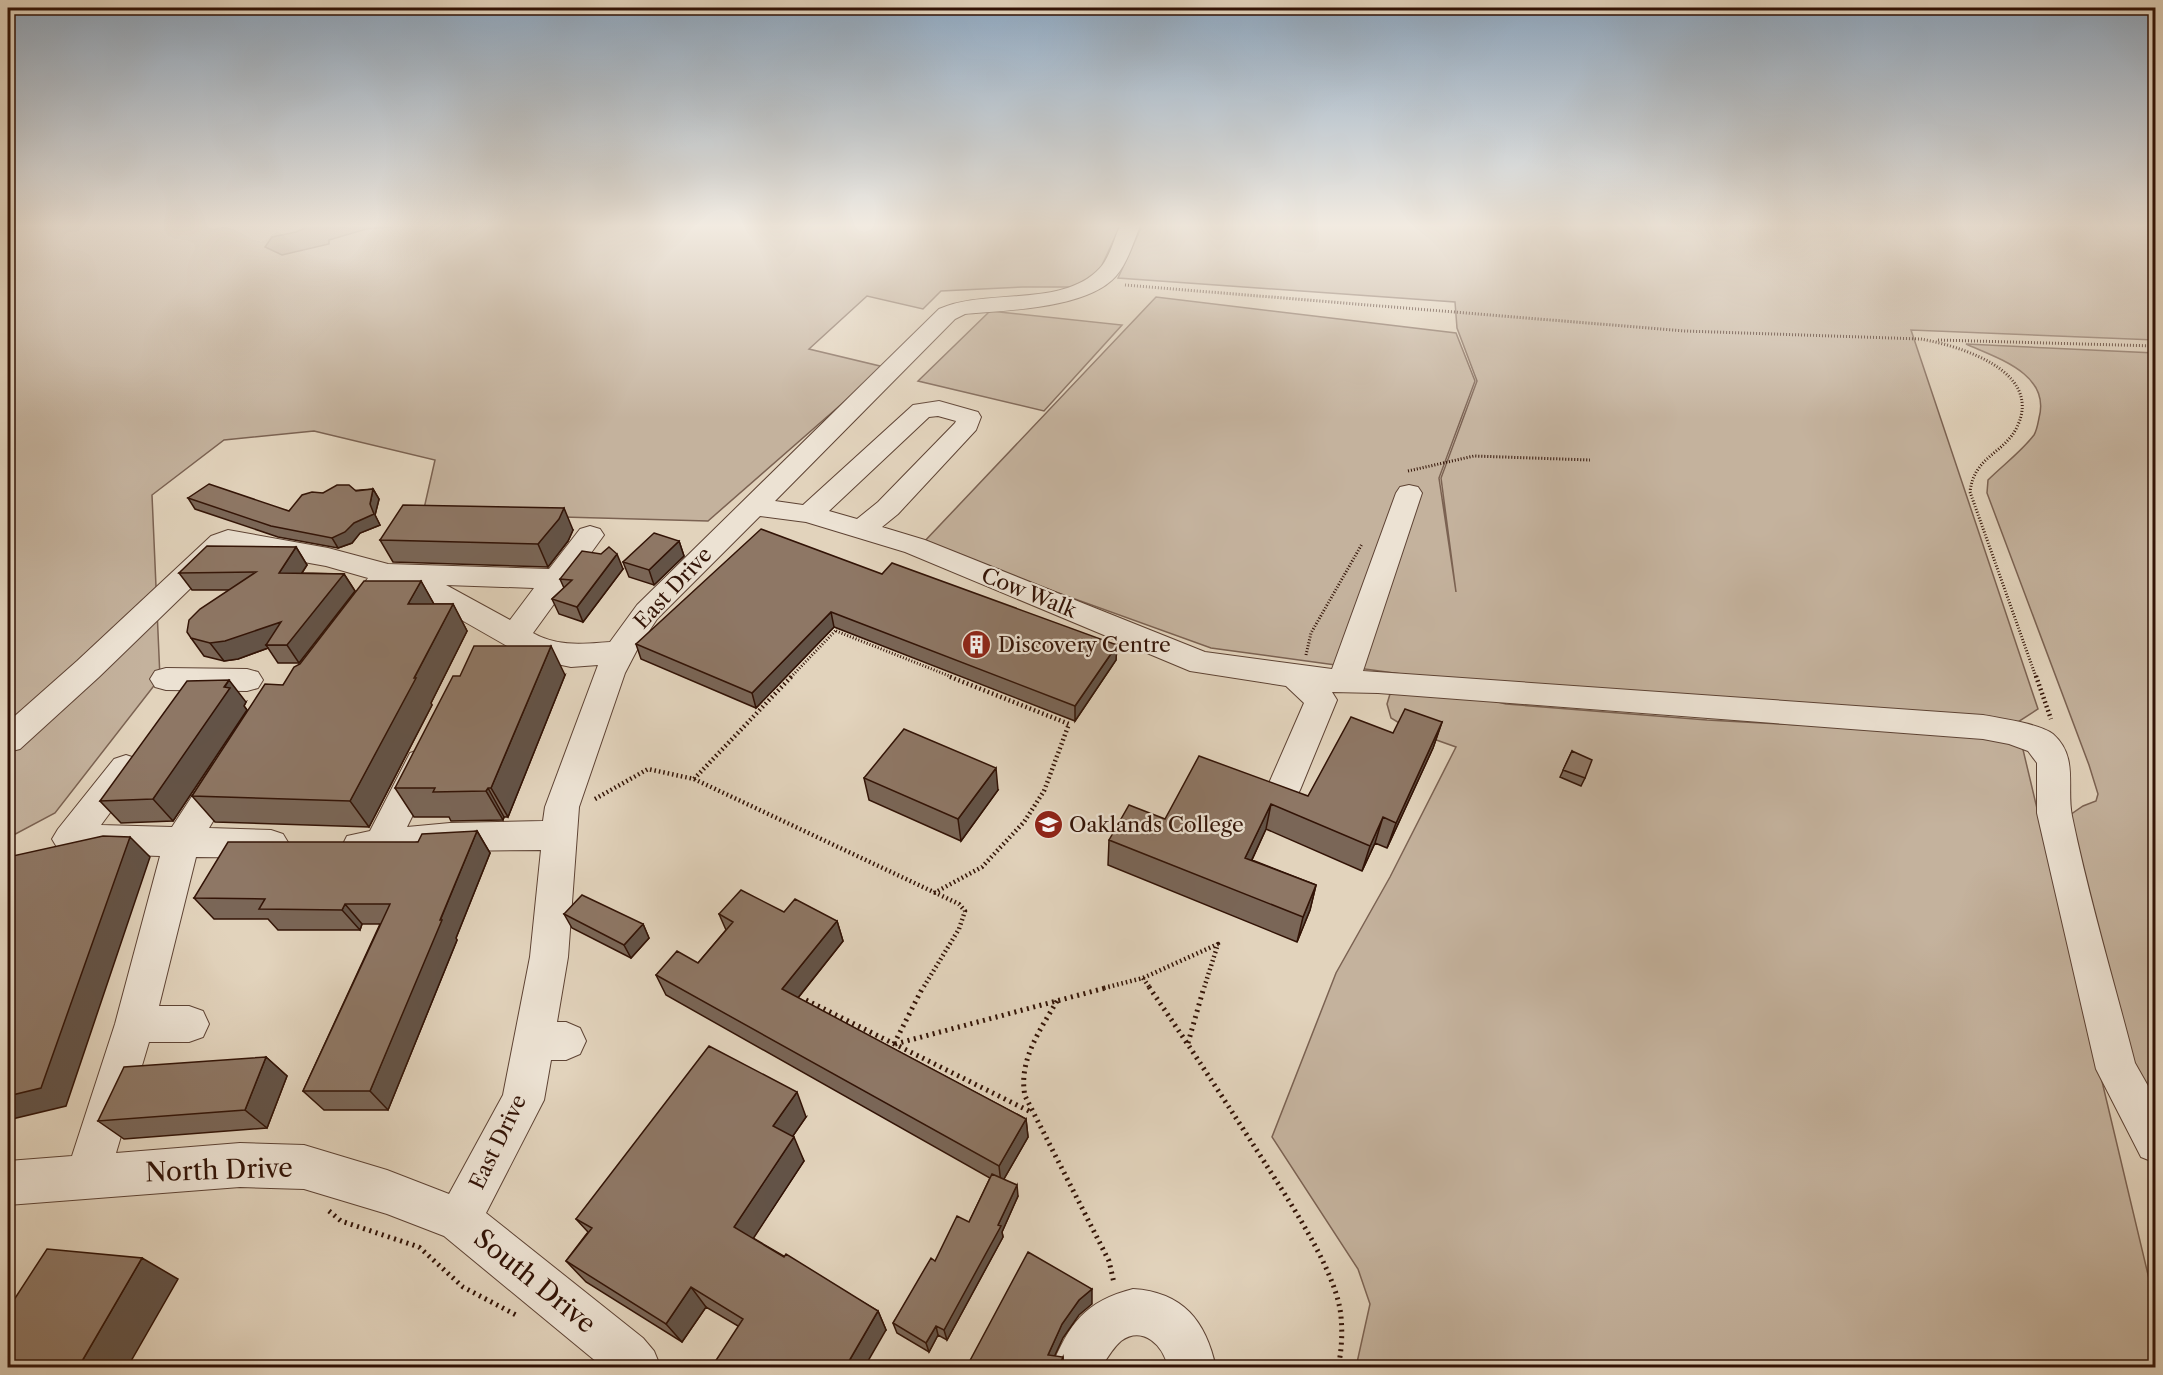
<svg xmlns="http://www.w3.org/2000/svg" width="2163" height="1375" font-family="'Libre Caslon Text',serif">
<style>
.green{fill:#c4b29d;stroke:#7b6252;stroke-width:1.5}
.water{fill:#a6927e;stroke:#785f4e;stroke-width:1.5}
.lines{fill:none;stroke-linecap:round;stroke-linejoin:round}
.minor-casing{stroke:#5e4334;stroke-width:2}
.path-far2{stroke:#321306;stroke-width:3;stroke-dasharray:1 2;stroke-linecap:butt}
.path-far1{stroke:#321306;stroke-width:4.5;stroke-dasharray:1.5 3;stroke-linecap:butt}
.path{stroke:#321306;stroke-width:5;stroke-dasharray:2 4.5;stroke-linecap:butt}
.minor{fill:#ece2d3;fill-rule:evenodd}
.wall{fill:#7a6657;stroke:#321306;stroke-width:1.5}
.shaded-wall{fill:#635347;stroke:#321306;stroke-width:1.5}
.building{fill:#8e7765;stroke:#321306;stroke-width:1.5}
.labels{text-anchor:middle;stroke-width:4.5;stroke-linejoin:round;paint-order:stroke}
.street-label{font-size:21px;fill:#321306;stroke:#ece2d3}
.poi-label{font-size:21px;fill:#321306;stroke:#ece2d3;text-anchor:start}
.near-street-label{font-size:26px;fill:#321306;stroke:#ece2d3}
</style>
<rect width="100%" height="100%" fill="#e2d3bc"/>
<filter id="stains"><feTurbulence type="fractalNoise" baseFrequency=".00333" numOctaves="4"/><feColorMatrix values="0 0 0 0 .2 0 0 0 0 .09 0 0 0 0 .02 0 0 0 .5 -.17"/></filter>
<radialGradient id="worn" r=".72"><stop offset=".6" stop-color="#630" stop-opacity="0"/><stop offset="1" stop-color="#630" stop-opacity=".3"/></radialGradient>
<path class="green" d="M8,226H1120L1098,274L1072,287H1023L941,291L923,309L867,296L809,349L884,367L708,521L423,513L435,460L314,431L224,440L152,495L160,678L55,813L8,838Z
M1142,226H2155V340L1911,330L2038,709L2018,722L1467,683L1211,648L922,544L1156,297L1456,333L1475,381L1439,478L1456,592L1441,478L1477,381L1457,328L1455,302L1118,278Z
M990,311L1122,325L1044,411L918,381Z
M1966,344L2155,353V1096L2152,1095L2132,1068L2067,817L2083,806L2096,801L2098,794L2089,765L1987,493L1988,480C2003,465 2021,452 2034,435C2037,430 2038,423 2039,418C2051,374 1997,358 1966,344Z
M1416,691L1482,698L1506,704L1707,720L2020,737L2155,1304V1367H1356L1370,1304L1358,1269L1272,1137L1336,973L1390,877L1456,747L1414,732L1391,718L1387,704L1390,694Z"/>
<path class="water" d="M310,226H399L366,229L329,240V244L282,255L265,247L272,237L296,232Z"/>
<g class="lines">
<defs>
<path id="minor" d="M1120,226H1140C1133,243 1128,262 1116,276C1087,309 1006,310 965,314L955,319L775,501L803,505L913,405L939,401L978,412L981,417L976,430L898,514L882,527L925,540L1205,652L1332,669L1396,493L1400,487L1409,485L1418,487L1422,493L1363,671L1983,715C2000,718 2040,724 2053,734C2079,757 2066,787 2072,816C2089,899 2114,981 2135,1063L2156,1100V1163L2141,1157L2096,1069L2037,813V763L2028,751L2009,744L1983,739L1378,693L1332,692L1337,700L1300,790L1295,799L1283,803L1271,799L1266,790L1304,703L1286,686L1190,671L905,552L806,522L760,516L657,619L638,648L625,673L579,807L568,957L557,1022H566L580,1028L586,1041L580,1054L566,1060H551L544,1100L486,1213L643,1338L654,1351L661,1368H604L444,1236L387,1214L304,1189L240,1187L8,1205V1161L72,1156L115,1024L160,856L70,853L58,849L52,839L58,829L114,759L126,755L138,759L143,768L101,825L172,827L213,764L225,760L237,764L242,773L209,828L271,830L283,834L289,844L283,854L271,858L196,857L159,1006H189L203,1011L209,1024L203,1037L189,1042H149L116,1153L240,1143L304,1145L387,1170L449,1194L503,1095L530,957L541,850L450,851L360,861L347,856L342,846L347,836L370,831L410,753L422,749L434,753L439,762L407,827L450,823L543,821L545,807L598,665L571,667L528,658L409,590L394,585C380,604 371,630 345,622L341,615L368,578L326,566L231,549L99,677L20,749L8,752V722L77,661L211,536L228,530L328,548L388,564L549,569L580,529L590,526L600,529L604,535L533,633C558,647 582,644 610,642L637,605L939,309C985,288 1064,308 1100,268C1110,257 1114,239 1120,226ZM938,416L956,421L955,423L878,502L857,519L829,511L929,417ZM446,585L534,588L510,620Z
M166,668L247,669L258,672L263,680L258,688L247,691L166,690L155,687L150,679L155,671Z
M1133,1289C1183,1292 1206,1321 1216,1368H1168C1164,1346 1143,1325 1121,1341C1113,1348 1107,1358 1101,1368H1051C1069,1324 1085,1301 1133,1289Z"/>
</defs>
<use href="#minor" class="minor-casing"/>
<path class="path-far2" d="M1125,285L1685,331L1921,339C1960,346 2044,371 2017,427C2004,454 1974,456 1970,492L2036,677
M1938,340L2156,346
M1408,471L1474,456L1590,460
M836,631L952,677
M1306,655L1311,633L1362,544
M791,677L836,630"/>
<path class="path-far1" d="M2036,676L2051,719
M694,779L792,676
M595,799L648,769L694,779L959,904L965,911L959,929L923,988
M934,893L982,867L1024,822L1044,791L1069,724L948,676
M1143,978L1150,988
M1104,988L1143,978L1218,944L1204,988"/>
<path class="path" d="M1149,987C1189,1045 1227,1104 1265,1163C1289,1201 1332,1265 1340,1309C1343,1328 1342,1349 1338,1368
M806,1000L1033,1113
M1057,1001C1040,1030 1018,1061 1025,1096L1109,1261L1114,1283
M1188,1043L1204,987
M894,1044L923,987
M895,1044L1109,987
M329,1211L341,1221L419,1247L463,1287L516,1315"/>
<use href="#minor" class="minor"/>
</g>
<path class="wall" d="M373,489L379,499L375,515L380,525L360,533L352,543L338,548L278,537L195,509L188,498L289,511L323,493Z
M573,530L568,541L548,567L393,562L380,540Z
M679,541L684,556L654,585L629,577L623,562Z
M296,547L307,565L302,573L344,574L355,591L299,663H278L268,648L238,659L224,661L204,656L191,638L229,590H192L179,573Z
M623,569L583,622L559,614L552,599L564,588L560,579Z
M882,574L1117,645L1116,660L1075,721L834,627L756,708L641,659L636,644Z
M421,581L434,604H453L467,631L431,703L432,705L369,827L215,822L192,796L283,685Z
M565,675L508,817H504L503,820L451,821L449,817H414L395,788Z
M246,702L244,706L247,710L173,821L121,823L100,801Z
M1442,722L1433,748L1387,848L1375,843L1362,871L1266,829L1252,860L1316,885L1310,910L1297,942L1108,865L1109,840L1165,819L1308,796Z
M1572,751L1585,778L1581,786L1560,777Z
M864,778L998,790L961,841L869,800Z
M477,831L490,853L456,938L457,940L388,1110H324L303,1091L380,924H362L360,930H278L268,919H214L194,898L418,842Z
M784,912L837,921L843,941L798,998L1026,1119L1028,1137L1004,1179L1018,1196L1002,1232L1003,1237L947,1340L938,1335L929,1352L897,1333L893,1323L935,1261L969,1222L990,1178L666,995L656,975L698,963L726,930L719,914Z
M564,914L643,924L649,938L631,958L572,928Z
M266,1057L287,1076L267,1128L124,1139L98,1121Z
M806,1117L792,1137L804,1161L753,1238L878,1311L886,1330L738,1326L706,1307L682,1342L586,1282L566,1261L588,1232L576,1219Z"/>
<path class="shaded-wall" d="M373,489L379,499L375,515L380,525L360,533L352,543L338,548L332,538L370,504Z
M564,508L573,530L568,541L548,567L538,544Z
M679,541L684,556L654,585L649,570Z
M296,547L307,565L290,591L279,573Z
M617,554L623,569L583,622L577,607Z
M344,574L355,591L299,663L287,645H266L268,648L238,659L224,661L210,643Z
M421,581L436,608L408,604Z
M453,604L467,631L431,703L432,705L369,827L350,801Z
M831,612L834,627L756,708L752,693Z
M1117,645L1116,660L1075,721V706Z
M551,646L565,675L508,817L491,788Z
M229,680L246,702L244,706L247,710L173,821L153,799Z
M1442,722L1433,748L1387,848L1396,823Z
M996,768L998,790L961,841L958,819Z
M488,788L504,817L503,820L486,791Z
M1271,804L1266,829L1241,883L1245,858Z
M1383,817L1375,843L1362,871L1370,846Z
M477,831L490,853L456,938L457,940L388,1110L370,1091Z
M130,837L150,857L66,1106L8,1120V1096Z
M1316,885L1310,910L1297,942L1303,917Z
M345,904L362,924L360,930L342,910Z
M837,921L843,941L789,1009L782,989Z
M643,924L649,938L631,958L624,945Z
M266,1057L287,1076L267,1128L245,1110Z
M797,1092L806,1117L784,1149L773,1126Z
M1026,1119L1028,1137L1001,1184L999,1166Z
M794,1137L804,1161L747,1248L734,1227Z
M1017,1185L1018,1196L1002,1232L1003,1237L947,1340L944,1330L998,1225Z
M142,1258L178,1279L127,1368H78Z
M691,1287L706,1307L682,1342L666,1324Z
M1092,1289V1304L1079,1315L1063,1338L1049,1368L1048,1355L1062,1324L1079,1300Z
M878,1311L886,1330L864,1368H845Z
M936,1326L938,1335L929,1352L926,1343Z
M1063,1357L1064,1368H1058Z"/>
<path class="building" d="M209,484L289,511L302,495L312,492L323,493L337,485H349L356,491L373,489L370,504L374,514L354,523L345,532L332,538L271,526L188,498Z
M403,505L564,508L559,519L538,544L380,540Z
M761,529L882,574L892,563L1117,645L1075,706L831,612L752,693L636,644Z
M654,533L679,541L649,570L623,562Z
M207,546L296,547L279,573L344,574L287,645H266L281,622L225,641L210,643L191,638L187,632L189,620L200,609L256,572L179,573Z
M609,547L617,554L577,607L552,599L572,580L560,579L582,551L601,554Z
M364,581H421L408,604H453L414,678H416L350,801L192,796L265,684L283,685L294,667L300,664Z
M474,646H551L491,788H488L486,791L433,792L435,788H395L453,676H460Z
M229,680L224,687L230,688L153,799L100,801L187,681Z
M1405,709L1442,722L1396,823L1383,817L1370,846L1271,804L1245,858L1316,885L1303,917L1109,840L1129,805L1165,819L1199,756L1308,796L1351,717L1393,733Z
M904,729L996,768L958,819L864,778Z
M1572,751L1592,760L1585,778L1563,770Z
M477,831L440,920H442L370,1091H303L390,904H345L342,910L259,909L265,899L194,898L228,842H418L422,834Z
M103,836L130,837L41,1088L8,1096V857Z
M741,890L784,912L795,899L837,921L782,989L1026,1119L999,1166L656,975L677,951L698,963L733,922L719,914Z
M582,895L643,924L624,945L564,914Z
M709,1046L797,1092L773,1126L794,1137L734,1227L784,1257L786,1254L878,1311L845,1368H711L743,1319L691,1287L666,1324L566,1261L592,1228L576,1219Z
M266,1057L245,1110L98,1121L124,1067Z
M992,1174L1017,1185L998,1225L1001,1226L944,1330L936,1326L926,1343L893,1323L931,1258L935,1261L957,1216L969,1222Z
M47,1249L142,1258L78,1368H8V1309Z
M1028,1252L1092,1289L1079,1300L1062,1324L1048,1355L1063,1357L1058,1368H966Z"/>
<linearGradient id="sky" x2="0" y2="1"><stop stop-color="#8da6be"/><stop offset="0.54" stop-color="#f2ebe1"/><stop offset="1" stop-color="#f2ebe1" stop-opacity="0"/></linearGradient>
<rect width="2163" height="418" fill="url(#sky)"/>
<defs>
<symbol id="building-disc" viewBox="-11 -11 22 22"><circle r="9.5" fill="#8f2418" stroke="#ece2d3"/><path d="M-4-6H4V6H1V3H-1V6H-4ZM-2.5-4.3h1.7v1.8h-1.7ZM.8-4.3h1.7v1.8H.8ZM-2.5-1h1.7V.8h-1.7ZM.8-1h1.7V.8H.8Z" fill="#fff"/></symbol>
<symbol id="university-disc" viewBox="-11 -11 22 22"><circle r="9.5" fill="#8f2418" stroke="#ece2d3"/><path d="M0-5L7-2L0 1L-7-2ZM-4 1L0 2.5L4 1V4Q0 6-4 4Z" fill="#fff"/></symbol>
</defs>
<g fill-rule="evenodd">
<use href="#building-disc" x="960" y="628" width="33" height="33"/>
<use href="#university-disc" x="1032" y="808" width="33" height="33"/>
</g>
<g class="labels">
<g class="street-label">
<text transform="translate(673 588) rotate(-47)" y="7">East Drive</text>
<text transform="translate(1029 593) rotate(22)" y="7">Cow Walk</text>
<text transform="translate(498 1142) rotate(-64)" y="7">East Drive</text>
</g>
<g class="poi-label">
<text x="998" y="652">Discovery Centre</text>
<text x="1069" y="832">Oaklands College</text>
</g>
<g class="near-street-label">
<text transform="translate(219 1170) rotate(-2)" y="9">North Drive</text>
<text transform="translate(535 1281) rotate(39)" y="9">South Drive</text>
</g>
</g>
<rect width="2163" height="1375" fill="none" stroke="#e2d3bc" stroke-width="30"/>
<rect x="9" y="9" width="2145" height="1357" fill="none" stroke="#321306" stroke-width="3"/>
<rect x="15" y="15" width="2133" height="1345" fill="none" stroke="#321306" stroke-width="1.5"/>
<rect width="100%" height="100%" filter="url(#stains)"/>
<rect width="100%" height="100%" fill="url(#worn)"/>
</svg>
